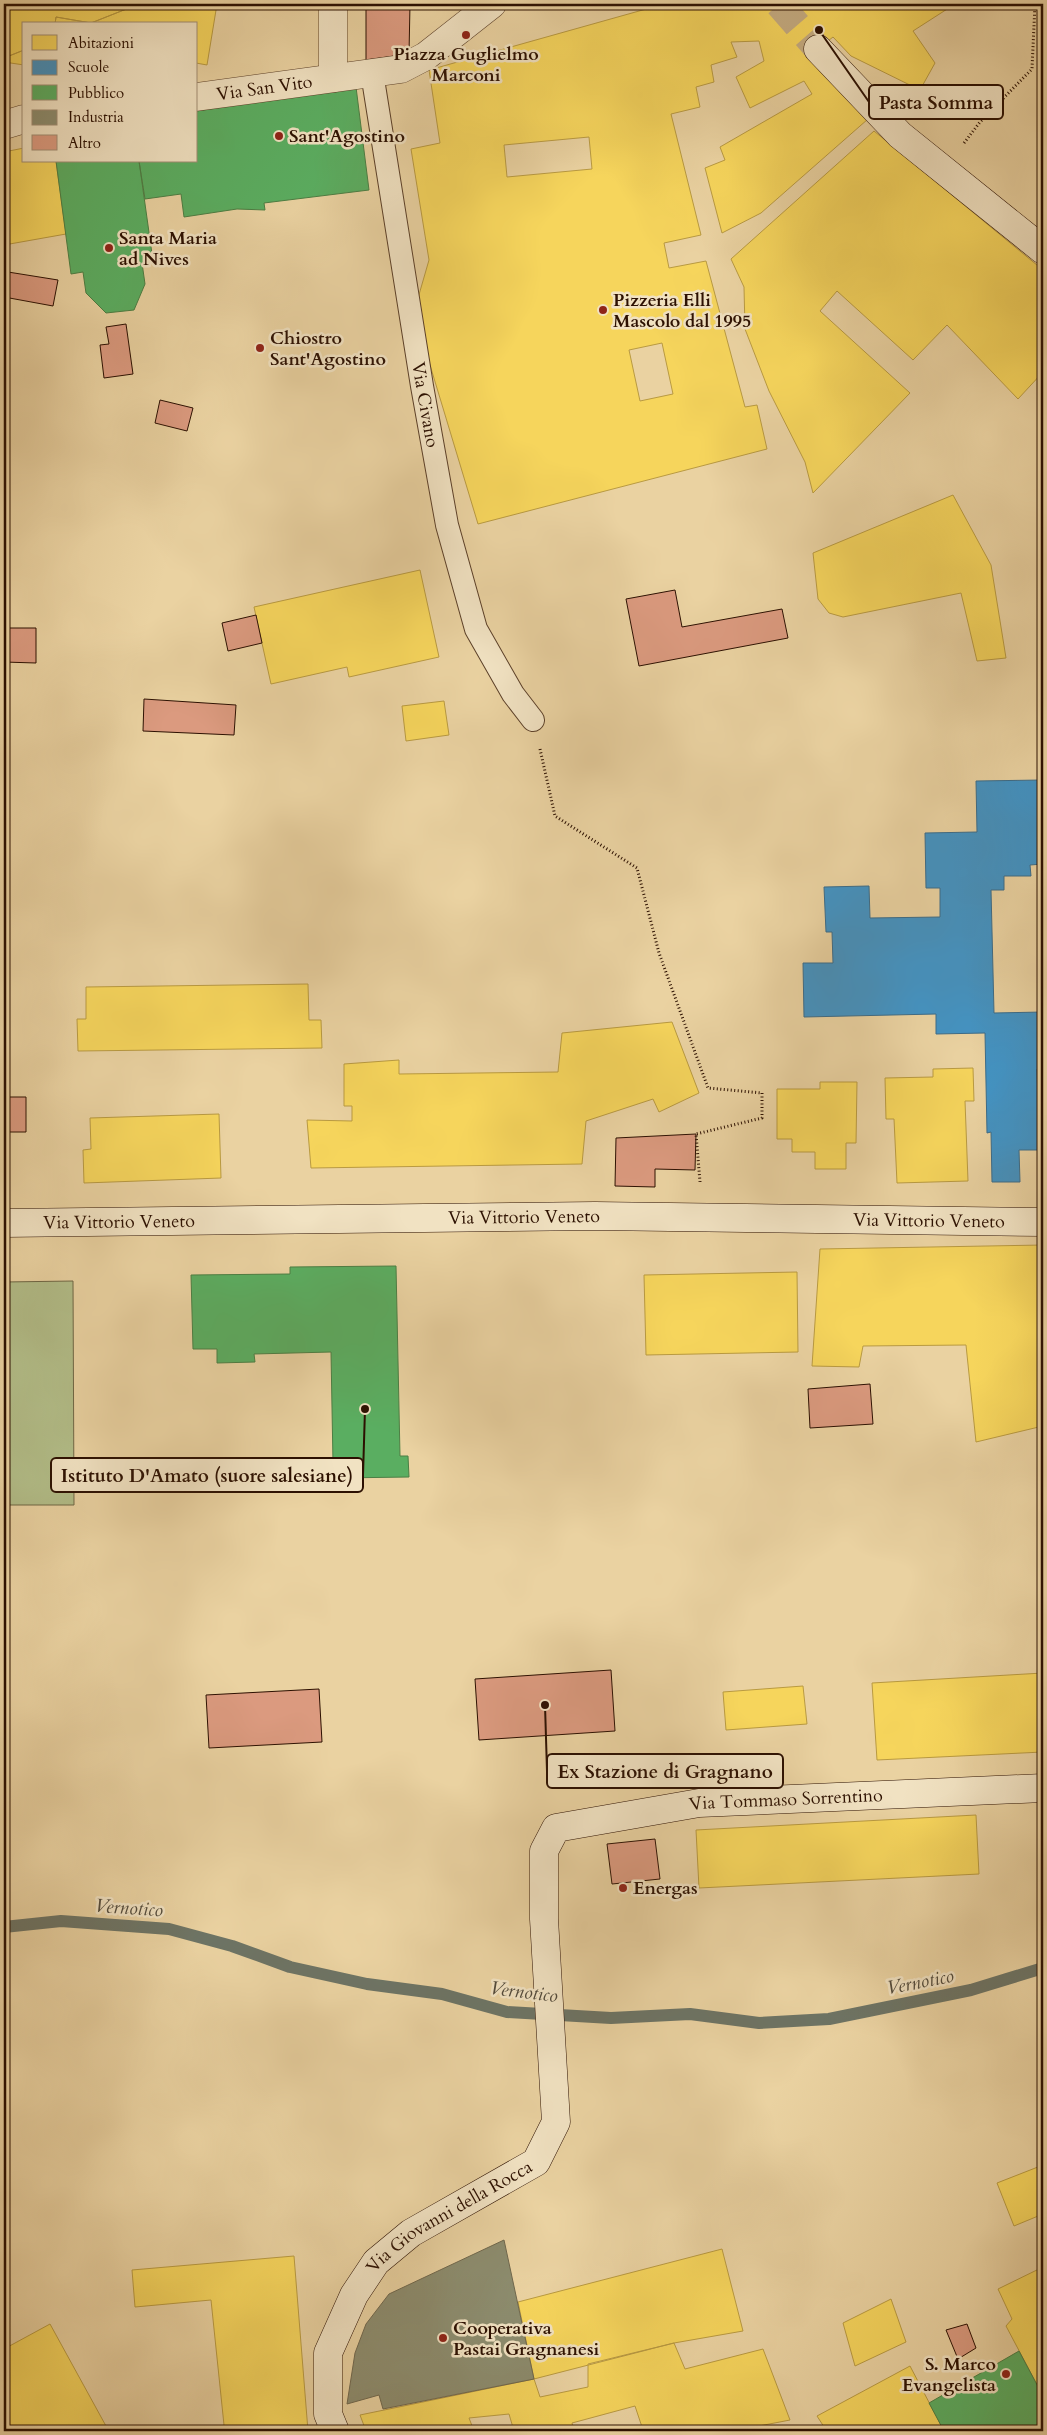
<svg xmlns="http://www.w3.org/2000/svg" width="1047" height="2435" font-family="Cardo,serif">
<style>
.green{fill:#b2bd88;stroke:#6f6644}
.homes{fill:#f6d55c;stroke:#b99a41;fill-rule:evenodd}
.schools{fill:#4393c3;stroke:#3c6c89}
.public{fill:#5aae61;stroke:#4c7f44}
.industry{fill:#8c8c6e;stroke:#6f674d}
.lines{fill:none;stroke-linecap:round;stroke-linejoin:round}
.stream{stroke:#6d7465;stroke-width:12}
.building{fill:#db9a7f;stroke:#2c1001}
.secondary-tunnel{stroke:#c4ab81;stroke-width:28;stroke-dasharray:28 14;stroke-linecap:butt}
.lane-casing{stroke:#5c4029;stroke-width:24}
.street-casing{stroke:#5c4029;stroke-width:29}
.secondary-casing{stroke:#2c1001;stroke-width:29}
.path{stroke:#2c1001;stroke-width:3;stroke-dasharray:1 2.5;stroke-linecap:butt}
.lane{stroke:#f1e2c2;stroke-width:22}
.street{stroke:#f1e2c2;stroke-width:28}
.secondary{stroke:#f1e2c2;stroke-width:28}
.poi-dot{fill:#8f2418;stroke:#f1e2c2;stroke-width:2}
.labels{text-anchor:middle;stroke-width:5;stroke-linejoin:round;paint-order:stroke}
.poi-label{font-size:18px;font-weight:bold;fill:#2c1001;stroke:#f1e2c2;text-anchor:start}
.street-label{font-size:18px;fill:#2c1001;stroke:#f1e2c2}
.water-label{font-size:19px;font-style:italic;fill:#524a3b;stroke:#f1e2c2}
.leader{fill:none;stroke:#2c1001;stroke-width:2}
.callout-dot{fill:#2c1001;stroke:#f1e2c2;stroke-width:2}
.callout{fill:#f1e2c2;stroke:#2c1001;stroke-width:2}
.callout-label{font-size:19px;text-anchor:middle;font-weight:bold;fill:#2c1001}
</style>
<rect width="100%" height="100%" fill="#ead2a1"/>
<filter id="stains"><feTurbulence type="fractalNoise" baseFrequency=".004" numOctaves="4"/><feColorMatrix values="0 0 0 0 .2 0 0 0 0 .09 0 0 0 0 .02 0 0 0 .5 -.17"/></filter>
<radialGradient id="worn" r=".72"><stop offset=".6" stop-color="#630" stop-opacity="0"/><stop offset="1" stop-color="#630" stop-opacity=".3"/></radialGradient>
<path class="green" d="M73,1281L74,1505H4V1282Z"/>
<path class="homes" d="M4,4H139L91,23L56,17L55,24H24V50L4,58Z
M139,4H217L207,65L196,63V24L91,23Z
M664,4H955L913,31L935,63L920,90L851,56L833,37L814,52L868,119L761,213L722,233L705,168L725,160L720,147L812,94L804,81L750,108L736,77L764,61L759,41L731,42L737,57L711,65L714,82L696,87L700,107L671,114L701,235L664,243L669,268L706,261L745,407L757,405L767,449L478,524L414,312L429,260L411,149L440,143L429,70ZM589,137L592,169L507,177L504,145ZM662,343L673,394L640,401L629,350Z
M56,17L91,23L55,24Z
M24,50V65L4,62V58Z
M874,131L1043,270V372L1018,399L947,325L913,360L837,291L820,311L910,393L813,493L805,462L769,391L745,329L744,287L731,259Z
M24,148V161H56L66,234L4,245V152Z
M1043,489V506L1039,505Z
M953,495L991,565L1006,658L977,661L961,593L843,617L829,613L818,599L813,553Z
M420,570L439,657L349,677L347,667L271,684L254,607Z
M444,701L449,735L406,741L402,706Z
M308,984L309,1020H321L322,1048L78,1051L77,1019H86V987Z
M672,1022L699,1093L659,1112L653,1099L586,1121L582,1164L311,1168L307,1120L352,1121V1106H344V1064L399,1060V1074L558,1072L562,1033Z
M973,1068L974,1101H965L968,1181L897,1183L894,1119H886L885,1078L933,1077V1069Z
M820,1082H857L856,1143H846V1169H815V1152H792V1139H777V1089H820Z
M219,1114L221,1178L84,1183L83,1150L91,1149L90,1118Z
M1043,1245V1426L976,1442L966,1345L863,1346L859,1367L812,1366L820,1249Z
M797,1272L798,1352L646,1355L644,1275Z
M1043,1673V1752L877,1760L872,1683Z
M803,1686L807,1724L726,1730L723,1692Z
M976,1815L979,1874L699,1888L696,1830Z
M1043,2165V2214L1014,2226L997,2183Z
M722,2249L743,2331L674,2343L534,2379L518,2302Z
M294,2256L308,2431H211L224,2425L211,2300L135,2307L132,2270Z
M1043,2267V2396L1006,2326L1012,2319L998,2289Z
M891,2299L906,2342L855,2366L843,2323Z
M50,2324L106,2426L95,2431H4V2349Z
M674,2343L685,2369L763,2349L790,2420L754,2427L756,2431H636L642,2427L635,2406L572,2423L574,2431H514L509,2414L469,2418L474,2431H366L360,2415L534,2379L540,2397L588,2387V2364Z
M910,2366L944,2431H858L857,2429L837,2431L833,2427L826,2430L817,2416Z"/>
<path class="schools" d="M1043,780V864L1030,865L1031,876H1004V890H991L994,1013L1043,1012V1068L1037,1069L1039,1129H1043V1150H1019L1020,1182H992L991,1132L987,1133L985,1033L936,1034V1014L804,1017L803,963H833L832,932H826L824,887L869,886L870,918L940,917V888H926L925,833L977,832L976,781Z"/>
<path class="public" d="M356,87L369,190L264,203L265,210L237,209L184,217L181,194L145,199L139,161H196V111Z
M56,161H139L153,261L142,263L145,284L134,310L106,313L86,293L83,272L71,274Z
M396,1266L400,1456H408L409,1477L338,1478V1462L333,1463L331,1352L254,1354L255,1362L217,1363V1349H193L191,1275L290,1274V1267Z
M1019,2351L1043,2396V2427L1036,2431H944L929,2403Z"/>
<path class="industry" d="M504,2240L534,2379L383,2409L379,2395L347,2404L355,2353L366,2324L389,2294Z"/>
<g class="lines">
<path class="stream" d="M4,1927L61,1921L169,1929L232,1946L290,1967L367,1984L442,1994L507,2012L611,2018L690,2014L759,2023L829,2019L971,1990L1043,1968"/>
</g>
<path class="building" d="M366,4H410L409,54L366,60Z
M8,272L58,280L53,306L4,297Z
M126,324L133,374L104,378L100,345L109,344L106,327Z
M160,400L193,408L187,431L155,423Z
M675,590L682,627L782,609L788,638L639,666L626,599Z
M256,615L262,643L228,651L222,623Z
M4,628H36V663L4,662Z
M144,699L236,705L234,735L143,731Z
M4,1097H26V1132H4Z
M696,1134L695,1170L655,1169V1187L615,1186L616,1138Z
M870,1384L873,1424L810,1428L808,1389Z
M611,1670L615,1731L479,1740L475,1679Z
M319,1689L322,1742L209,1748L206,1695Z
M655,1839L660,1879L612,1884L607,1844Z
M967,2324L976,2348L958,2359L946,2330Z"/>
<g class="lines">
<path class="secondary-tunnel" d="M779,4L818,49"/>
<defs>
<g id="lane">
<path id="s1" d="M372,73L422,386L447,525L476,629L513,694L533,720"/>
</g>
<g id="street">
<path d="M333,78V4"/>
<path id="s2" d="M196,97L401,69L426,56L492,4"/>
<path d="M4,125L24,119"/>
</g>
<g id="secondary">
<path d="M818,49L900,135L1043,250"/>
<path id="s3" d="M4,1223L595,1216L1043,1222"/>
<path id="s4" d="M335,2431L328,2414V2353L354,2295L376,2262L411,2233L536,2162L556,2122L544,1919V1851L556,1828L699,1803L1043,1788"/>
</g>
</defs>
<use href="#lane" class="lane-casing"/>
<use href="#street" class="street-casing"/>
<use href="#secondary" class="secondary-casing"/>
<path class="path" d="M964,143L980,122L1032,69L1035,4
M540,749L555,816L637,868L659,953L708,1088L762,1093V1118L696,1134L700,1182"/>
<use href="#lane" class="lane"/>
<use href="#street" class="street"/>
<use href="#secondary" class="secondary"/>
</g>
<g class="poi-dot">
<circle cx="466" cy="35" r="5"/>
<circle cx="279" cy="136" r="5"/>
<circle cx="109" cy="248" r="5"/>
<circle cx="603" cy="310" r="5"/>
<circle cx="260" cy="348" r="5"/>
<circle cx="623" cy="1888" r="5"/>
<circle cx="443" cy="2338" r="5"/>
<circle cx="1006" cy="2374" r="5"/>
</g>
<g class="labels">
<g class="poi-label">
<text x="466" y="60" text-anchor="middle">Piazza Guglielmo<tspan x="466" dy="21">Marconi</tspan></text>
<text x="289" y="142">Sant'Agostino</text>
<text x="119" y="244">Santa Maria<tspan x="119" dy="21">ad Nives</tspan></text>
<text x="613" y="306">Pizzeria F.lli<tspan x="613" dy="21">Mascolo dal 1995</tspan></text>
<text x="270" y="344">Chiostro<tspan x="270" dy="21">Sant'Agostino</tspan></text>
<text x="633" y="1894">Energas</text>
<text x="453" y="2334">Cooperativa<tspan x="453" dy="21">Pastai Gragnanesi</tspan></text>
<text x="996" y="2370" text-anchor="end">S. Marco<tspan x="996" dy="21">Evangelista</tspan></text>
</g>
<g class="street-label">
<text dy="6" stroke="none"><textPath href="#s2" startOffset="69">Via San Vito</textPath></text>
<text dy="6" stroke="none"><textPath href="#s1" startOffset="336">Via Civano</textPath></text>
<text dy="6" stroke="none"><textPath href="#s3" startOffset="520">Via Vittorio Veneto</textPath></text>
<text dy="6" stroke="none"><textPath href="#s3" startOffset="925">Via Vittorio Veneto</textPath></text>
<text dy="6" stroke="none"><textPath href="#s3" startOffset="115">Via Vittorio Veneto</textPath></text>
<text dy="6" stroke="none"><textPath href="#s4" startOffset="946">Via Tommaso Sorrentino</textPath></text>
<text dy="6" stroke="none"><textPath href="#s4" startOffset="269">Via Giovanni della Rocca</textPath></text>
</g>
<g class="water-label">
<text transform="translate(129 1907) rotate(4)" y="7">Vernotico</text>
<text transform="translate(920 1981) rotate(-11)" y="7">Vernotico</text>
<text transform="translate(524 1991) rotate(7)" y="7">Vernotico</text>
</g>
</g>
<path class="leader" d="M819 30L869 102M365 1409L363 1475M545 1705L547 1771"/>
<g class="callout-dot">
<circle cx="819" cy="30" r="5"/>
<circle cx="365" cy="1409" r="5"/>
<circle cx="545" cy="1705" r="5"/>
</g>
<g class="callout">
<rect x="869" y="85" width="134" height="34" rx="5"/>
<rect x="51" y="1458" width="312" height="34" rx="5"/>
<rect x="547" y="1754" width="236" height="34" rx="5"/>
</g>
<g class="callout-label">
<text x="936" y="109">Pasta Somma</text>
<text x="207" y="1482">Istituto D'Amato (suore salesiane)</text>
<text x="665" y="1778">Ex Stazione di Gragnano</text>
</g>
<rect width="1047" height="2435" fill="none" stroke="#ead2a1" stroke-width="20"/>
<rect x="5" y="5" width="1037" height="2425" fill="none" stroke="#2c1001" stroke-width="2.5"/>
<rect x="10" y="10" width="1027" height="2415" fill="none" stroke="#2c1001"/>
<rect x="22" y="22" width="175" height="140" fill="#f1e2c2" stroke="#a28e75"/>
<rect x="32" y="35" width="25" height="15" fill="#f6d55c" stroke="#a28e75"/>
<text x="68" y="48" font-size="15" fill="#2c1001">Abitazioni</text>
<rect x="32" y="60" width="25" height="15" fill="#4393c3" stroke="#a28e75"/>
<text x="68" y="72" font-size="15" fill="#2c1001">Scuole</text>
<rect x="32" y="85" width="25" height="15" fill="#5aae61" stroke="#a28e75"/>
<text x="68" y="98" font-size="15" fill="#2c1001">Pubblico</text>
<rect x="32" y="110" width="25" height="15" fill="#8c8c6e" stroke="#a28e75"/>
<text x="68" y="122" font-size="15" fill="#2c1001">Industria</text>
<rect x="32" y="135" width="25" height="15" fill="#db9a7f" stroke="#a28e75"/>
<text x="68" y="148" font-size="15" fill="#2c1001">Altro</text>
<rect width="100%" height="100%" filter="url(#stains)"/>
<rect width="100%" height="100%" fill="url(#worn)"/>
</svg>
